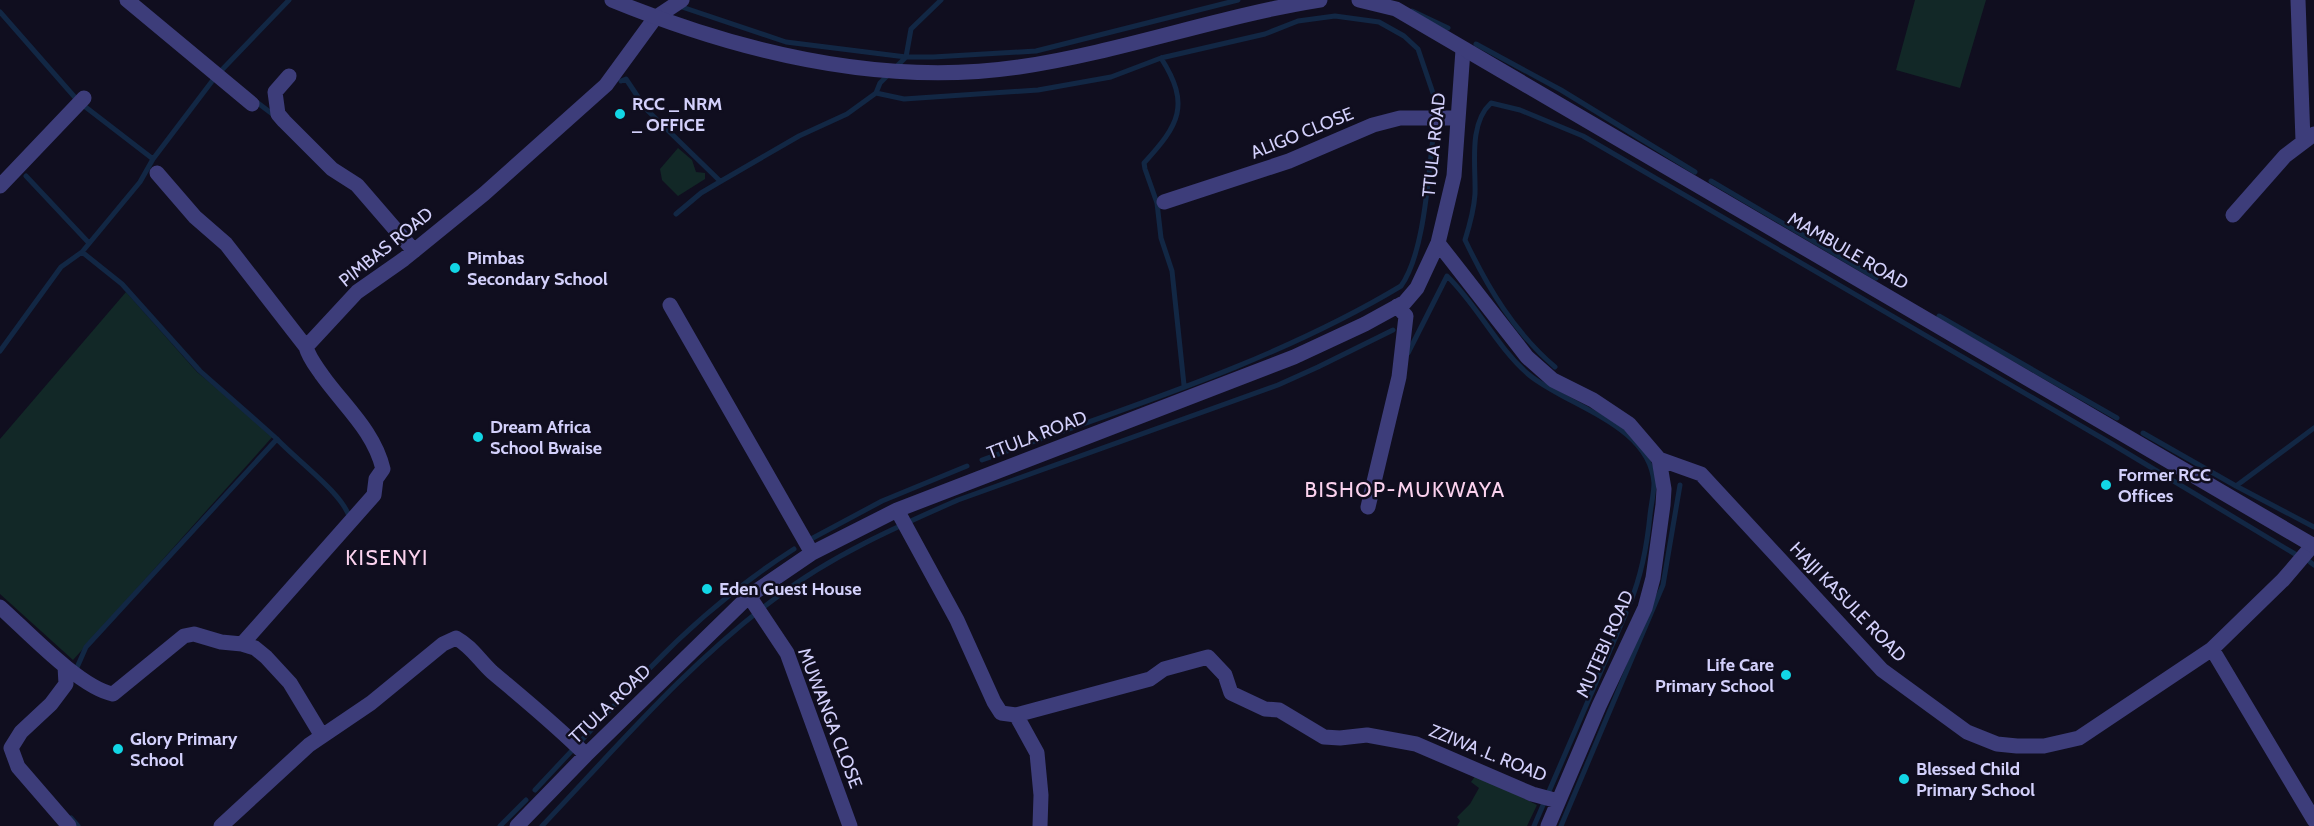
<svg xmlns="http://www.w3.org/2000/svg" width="2314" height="826" font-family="Cabin,sans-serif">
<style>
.green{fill:#122827}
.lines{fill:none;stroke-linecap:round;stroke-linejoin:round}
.stream{stroke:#122744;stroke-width:5}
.minor{stroke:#3d3d7a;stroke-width:15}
.tertiary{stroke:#3d3d7a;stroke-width:15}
.poi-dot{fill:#12d6e5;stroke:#100e1f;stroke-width:2}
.labels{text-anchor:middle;stroke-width:5;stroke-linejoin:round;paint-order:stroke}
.poi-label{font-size:18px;font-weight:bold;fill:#d3d0fb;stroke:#100e1f;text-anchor:start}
.street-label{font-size:18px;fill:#d3d0fb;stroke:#100e1f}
.quarter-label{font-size:21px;letter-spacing:1.5px;fill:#fbd2ee;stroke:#100e1f}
</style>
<rect width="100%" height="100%" fill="#100e1f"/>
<path class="green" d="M1915,0H1986L1960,88L1896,70Z
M678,148L692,160L696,172L705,173V179L678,196L662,180L660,169Z
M126,292L197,372L274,435L73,660L0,594V439Z
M1476,775L1537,805L1527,826H1457L1460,821L1457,817L1470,804L1479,788L1471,782Z"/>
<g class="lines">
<path class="stream" d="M679,6L786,42L906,57H933L1036,51L1238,0
M1412,11L1448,28
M0,12L79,102L153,159
M1476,44L1561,90L1695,172
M1161,58C1191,105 1179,125 1144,163L1145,169L1157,203L1161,238L1172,271L1184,385
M621,81L626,79L646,109L720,181
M876,93L904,99L1038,90L1111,77L1161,58L1265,34L1298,21L1335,16L1379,22L1404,36L1418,49L1436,102
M254,100L275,116
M26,176L88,242
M1711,181L1876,278
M676,214L701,193L723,180L799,136L847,114L876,93L880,83L906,57L911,29L941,0
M1939,316L2117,418
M0,351L61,267L82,252L140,182L153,159L216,76L289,0
M1408,353L1447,276C1478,306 1496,346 1528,374C1566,406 1650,424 1654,483C1654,493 1651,505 1650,515C1647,546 1642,574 1630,603
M1555,367C1514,332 1488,288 1465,240C1470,224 1474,210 1475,194C1476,166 1468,124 1491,103L1520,110L1583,136L2112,444L2295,554
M2143,433L2236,486L2314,428
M277,439C295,459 344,494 350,519
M982,460C1122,409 1273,363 1401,286C1424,254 1428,178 1433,138
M2236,486L2314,527
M811,539L882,501L967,466
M2310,562L2314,565
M650,668C693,623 741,583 794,549
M75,672L86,647L277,439L200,371L122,284L82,252
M535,790L639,679
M71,818L78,826
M500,826L526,800
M542,826C617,747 689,662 777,597C831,556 896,527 958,500L1278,385L1318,367L1393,330
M1534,826L1626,613
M1561,826L1663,585L1680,485"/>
<path class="minor" d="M127,0L252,104
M2298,0L2303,141
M289,76L275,92L278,114L284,121L332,169L357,185L414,251
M157,173L195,217L226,244L306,347
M0,186L84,98
M1164,202L1289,161L1373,125L1400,118H1456
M2233,215L2285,156L2314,134
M1438,243L1527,357L1553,380L1593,400L1629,424L1659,459L1664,489L1663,505L1653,578L1645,608L1599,706L1548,826
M670,305L812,553
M1659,459L1701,474L1882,670L1967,732L1997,744L2017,746H2044L2079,738L2212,649L2283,580L2313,545
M1368,507L1399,377L1406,316L1397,306
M897,510L957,620L994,702L1001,713L1016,715L1037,753L1041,795L1040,826
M749,596L787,653L850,826
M0,607C26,630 80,688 113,694L184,636L194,634L221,642L242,644L255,648L266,657L290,683L322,736
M242,644L374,495L376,479L383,469C374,431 344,406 322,375C316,366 309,358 306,347L357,292L404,259L484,194L606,85L655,18L682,0
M2212,649L2314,820
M65,666L66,684L51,704L21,732L11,748L18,767L69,826
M1016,715L1150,679L1164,669L1208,657L1225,675L1231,693L1265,709L1279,710L1324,737L1340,738L1367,735L1416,744L1532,794L1558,801
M221,826L309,745L371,703L443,644L456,638C472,647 479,660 492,672C524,699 556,725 586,755
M517,826L586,755L749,596L812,553L897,510L1294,357L1365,324L1405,302L1417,288L1438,243L1454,176L1463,50"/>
<path class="tertiary" d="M612,0C739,52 882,87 1019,67C1121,52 1219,16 1320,0
M1359,0L1396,9L2314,546"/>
</g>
<g class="poi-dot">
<circle cx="620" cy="114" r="6"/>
<circle cx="455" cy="268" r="6"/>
<circle cx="478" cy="437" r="6"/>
<circle cx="2106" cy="485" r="6"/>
<circle cx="707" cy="589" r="6"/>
<circle cx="1786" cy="675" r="6"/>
<circle cx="118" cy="749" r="6"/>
<circle cx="1904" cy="779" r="6"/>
</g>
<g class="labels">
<g class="poi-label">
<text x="632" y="110">RCC _ NRM<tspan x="632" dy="21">_ OFFICE</tspan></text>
<text x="467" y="264">Pimbas<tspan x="467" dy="21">Secondary School</tspan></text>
<text x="490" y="433">Dream Africa<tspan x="490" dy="21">School Bwaise</tspan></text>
<text x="2118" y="481">Former RCC<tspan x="2118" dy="21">Offices</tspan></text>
<text x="719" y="595">Eden Guest House</text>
<text x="1774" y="671" text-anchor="end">Life Care<tspan x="1774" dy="21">Primary School</tspan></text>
<text x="130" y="745">Glory Primary<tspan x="130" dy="21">School</tspan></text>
<text x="1916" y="775">Blessed Child<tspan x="1916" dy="21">Primary School</tspan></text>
</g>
<g class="street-label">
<text transform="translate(1302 133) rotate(-22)" y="6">ALIGO CLOSE</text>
<text transform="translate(1434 145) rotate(-84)" y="6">TTULA ROAD</text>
<text transform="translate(386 247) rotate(-39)" y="6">PIMBAS ROAD</text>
<text transform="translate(1848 251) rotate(30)" y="6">MAMBULE ROAD</text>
<text transform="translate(1037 435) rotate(-21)" y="6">TTULA ROAD</text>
<text transform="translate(1848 602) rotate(46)" y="6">HAJJI KASULE ROAD</text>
<text transform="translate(1605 644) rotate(-66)" y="6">MUTEBI ROAD</text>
<text transform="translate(610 704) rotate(-44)" y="6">TTULA ROAD</text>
<text transform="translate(830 718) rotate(69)" y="6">MUWANGA CLOSE</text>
<text transform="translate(1488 753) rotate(22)" y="6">ZZIWA .L. ROAD</text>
</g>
<g class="quarter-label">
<text x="1405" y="497">BISHOP-MUKWAYA</text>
<text x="387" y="565">KISENYI</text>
</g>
</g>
</svg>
